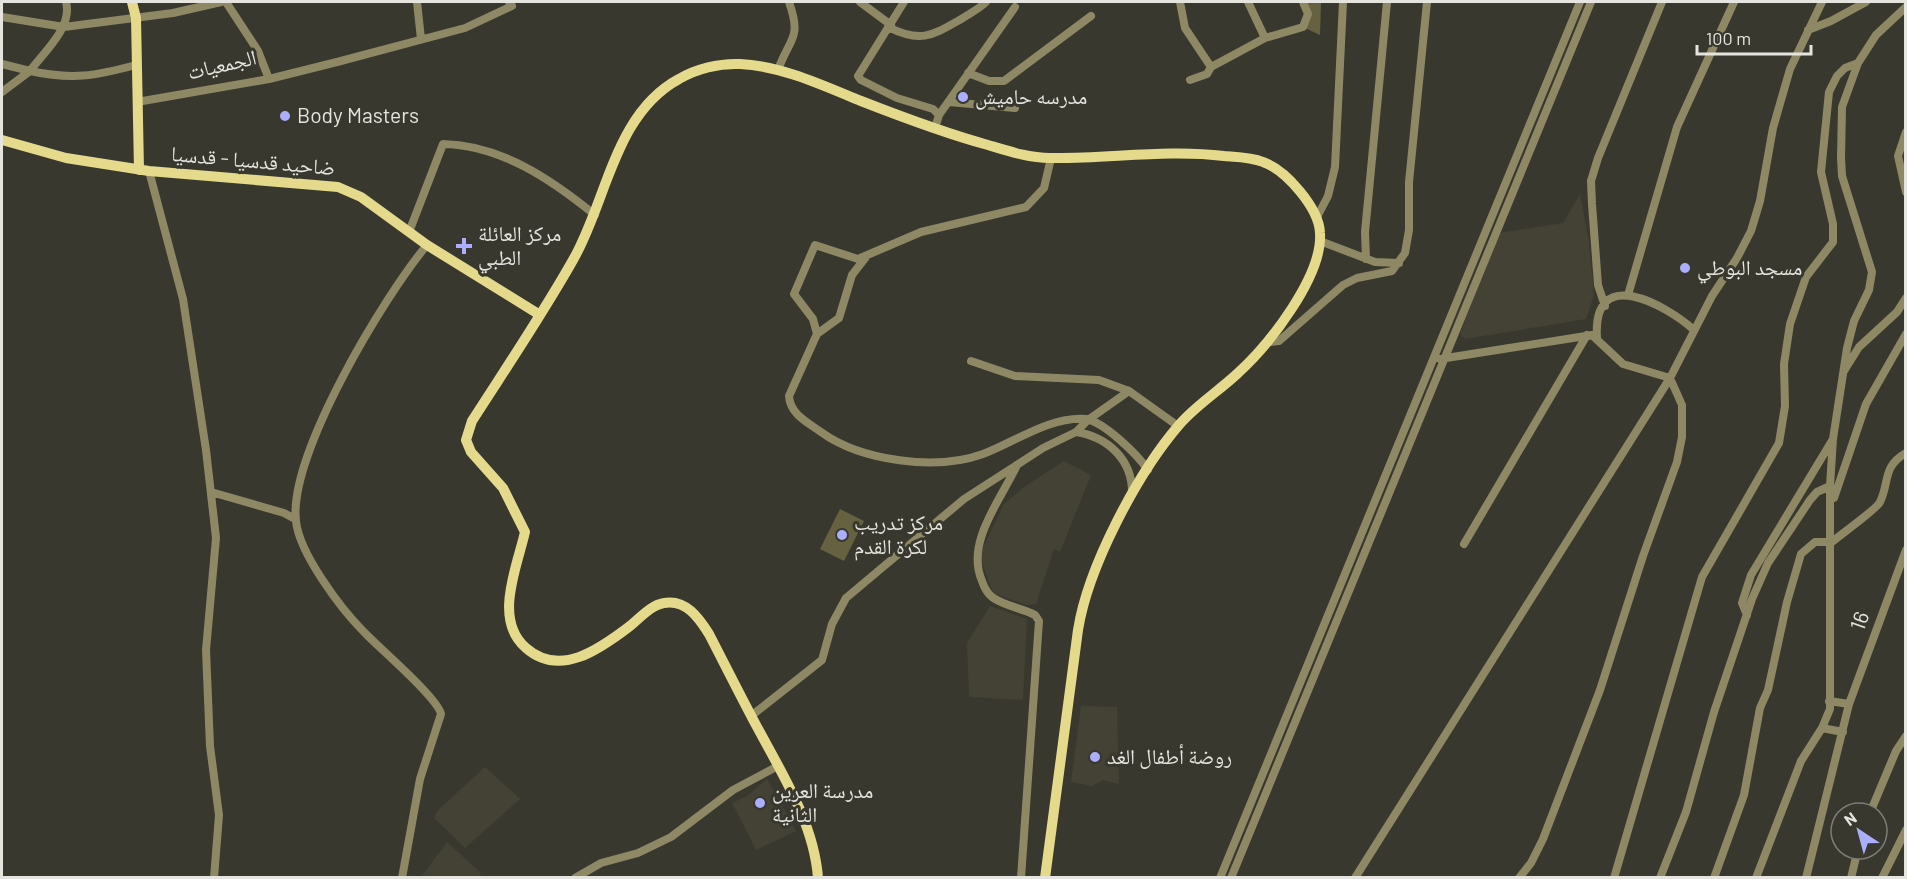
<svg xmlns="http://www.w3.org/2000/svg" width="1907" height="879" font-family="Barlow,'Noto Naskh Arabic',sans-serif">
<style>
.built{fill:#444234}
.green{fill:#666241}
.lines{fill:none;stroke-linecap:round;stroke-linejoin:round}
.minor{stroke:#8e8964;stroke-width:8}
.major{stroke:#e5da8c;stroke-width:10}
.poi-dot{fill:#abaffb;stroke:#39382f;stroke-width:2}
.labels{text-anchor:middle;stroke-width:6;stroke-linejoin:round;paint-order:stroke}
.street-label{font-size:21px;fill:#e5e4df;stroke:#39382f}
.poi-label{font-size:21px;fill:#e5e4df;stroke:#39382f;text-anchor:start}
</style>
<rect width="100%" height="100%" fill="#39382f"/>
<path class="built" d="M1580,194L1589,242L1594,295L1586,319L1465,339L1460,334L1498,233L1563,223Z
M1064,461L1091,475L1060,552L1054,549L1036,604L1026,605L993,593L981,560V552L1004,504L1024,487Z
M990,606L1027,619L1023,700L969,697L967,643Z
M1081,706L1117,707L1119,784L1103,780L1092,786L1071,782Z
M485,767L520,799L465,848L434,818L437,811Z
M767,779L796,831L756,850L732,803L747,796Z
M447,842L480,872L481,877H421Z"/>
<path class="green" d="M1303,2H1321L1320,35L1303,27L1307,19Z
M840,509L864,521L844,561L820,549Z"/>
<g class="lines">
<path class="minor" d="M66,2C73,27 44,52 30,71C72,80 95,76 136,65
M226,2L258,51L269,79
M417,2L421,39
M860,2L891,25
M904,2L858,76L861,80L897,98L933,109L939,115
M1180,2L1185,28L1211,67
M1248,2L1265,38
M2,17L64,27L173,13L221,2
M888,27C922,44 933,35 963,18C972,12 979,9 986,2
M1808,30L1831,21L1866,2
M1858,63L1876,35L1906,7
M2,64L30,71
M778,70C790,37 802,39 789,2
M968,73L989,81H1004L1091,16
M1190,80L1207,74L1211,67L1265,38L1303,27L1308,14L1303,2
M2,92L30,71
M137,102L269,79L337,62L465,28L512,6L509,2
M949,102L1015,108
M935,128L939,115L1015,7
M1906,132L1898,156L1906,192
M1051,158L1044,188L1026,207L921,232L858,259L815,245L794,294L813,319L817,334L789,396C790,414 807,422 821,432C861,461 936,471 983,454C1015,442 1050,416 1086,419C1104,422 1137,454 1148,470
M149,171L183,299L206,450L216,538L206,650L210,746L219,815L214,878
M1317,217L1328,196L1335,167L1343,2
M409,232L443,144C501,145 552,180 595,215
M1320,241L1375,262L1399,263
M1366,259L1365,232L1387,2
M1628,295L1677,127L1734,2
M1605,306L1598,285L1592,204L1591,181L1598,158L1662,2
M817,334L839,318L852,275L866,257
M1597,338C1592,263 1666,305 1694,330
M1269,342L1279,341L1343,285L1357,278L1392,271L1405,253L1409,230V182L1427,2
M1440,359L1592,335L1623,364L1670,378L1682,405V437L1677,462L1643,556L1600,690L1543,839L1531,863L1519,878
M971,361L1015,376L1099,380L1129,391L1178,426
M1844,371L1859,347L1897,312L1906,298
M1076,432C1108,437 1133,460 1132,494
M1017,465C1001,500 965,542 982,581C984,587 987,593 992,597C1004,606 1022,608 1035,615L1039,621L1021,878
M211,492L284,513L295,519
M1834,498L1866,404L1906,334
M1464,544L1587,335
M1747,615L1742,603L1751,575L1833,439
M1829,701L1849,704
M751,716L822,660L832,624L846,598L964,499L1043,448L1076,432L1088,420L1129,391
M1822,728L1843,732
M1870,813L1896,751L1906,736
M402,878L420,779L441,714C438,698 379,648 364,632C341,609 299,553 296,521C288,455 385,295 427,245
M575,878L601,863L638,853L671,837L733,790L778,766
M1220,878L1580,2
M1231,878L1591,2
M1355,878L1670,378L1712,296L1737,258L1751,231L1760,201L1773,128L1790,69L1822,2
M1614,878L1702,577L1779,443L1785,406L1784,364L1790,324L1806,277L1833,242V224L1821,172L1829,92L1837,76L1845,68L1858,63L1842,107L1841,158L1842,176L1872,272L1869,290L1854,321L1847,348L1833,439L1830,486V709L1822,728L1801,761L1756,878
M1660,878L1686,812L1714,712L1752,599L1768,563L1810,500L1817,492L1830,486
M1714,878L1744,795L1760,708L1768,690L1787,602L1801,554L1815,542H1832C1841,534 1877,509 1880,502C1890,481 1882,467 1906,453
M1806,878L1849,704L1906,550
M1851,878L1858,849
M1882,878L1906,830"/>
<path class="major" d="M132,2L136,18L139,170
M2,140L66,158L149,171L338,187L361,197L427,245L540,315
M818,878C814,823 781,772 756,725C740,695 725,665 709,634C699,618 686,599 664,603C651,605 640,618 630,626C600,649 560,678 526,648C493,620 517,567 525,532L503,488L471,452L466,440L472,421C506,368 542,315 573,260C607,201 614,114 679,79C696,69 719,63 740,64C782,66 822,85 861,101C902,117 944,133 988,145C1008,151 1029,158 1050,158C1108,159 1166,149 1224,156C1237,157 1251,157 1263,162C1286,170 1319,208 1320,233C1323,276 1269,345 1238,373C1219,391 1196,405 1179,425C1137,474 1088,567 1078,630L1045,878"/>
</g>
<g class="poi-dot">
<circle cx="963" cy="97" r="6"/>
<circle cx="285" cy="116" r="6"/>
<path d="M461 237h6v6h6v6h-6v6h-6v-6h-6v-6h6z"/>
<circle cx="1685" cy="268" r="6"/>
<circle cx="842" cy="535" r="6"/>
<circle cx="1095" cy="757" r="6"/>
<circle cx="760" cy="803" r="6"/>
</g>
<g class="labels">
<g class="street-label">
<text transform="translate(222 65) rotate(-13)" y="7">الجمعيات</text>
<text transform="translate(253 161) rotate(5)" y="7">ضاحيد قدسيا - قدسيا</text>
<text transform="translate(1860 621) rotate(-70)" y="7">16</text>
</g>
<g class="poi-label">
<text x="975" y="104">مدرسه حاميش</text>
<text x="297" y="123">Body Masters</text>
<text x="478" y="241">مركز العائلة<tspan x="478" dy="24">الطبي</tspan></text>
<text x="1697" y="275">مسجد البوطي</text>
<text x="854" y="530">مركز تدريب<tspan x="854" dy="24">لكرة القدم</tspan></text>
<text x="1107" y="764">روضة أطفال الغد</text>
<text x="772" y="798">مدرسة العرين<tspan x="772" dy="24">الثانية</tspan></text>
</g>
</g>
<rect width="1907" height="879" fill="none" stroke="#e5e4df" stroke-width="6"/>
<g transform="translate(1859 831) rotate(324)"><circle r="28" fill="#39382f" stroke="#7e7d75" stroke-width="1.5"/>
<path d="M0-4.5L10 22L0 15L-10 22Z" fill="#abaffb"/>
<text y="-9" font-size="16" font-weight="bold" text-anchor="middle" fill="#e5e4df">N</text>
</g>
<path d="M1697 45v9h114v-9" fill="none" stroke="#e5e4df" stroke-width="3"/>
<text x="1706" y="45" font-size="18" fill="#e5e4df" stroke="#39382f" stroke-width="4.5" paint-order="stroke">100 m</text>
</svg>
